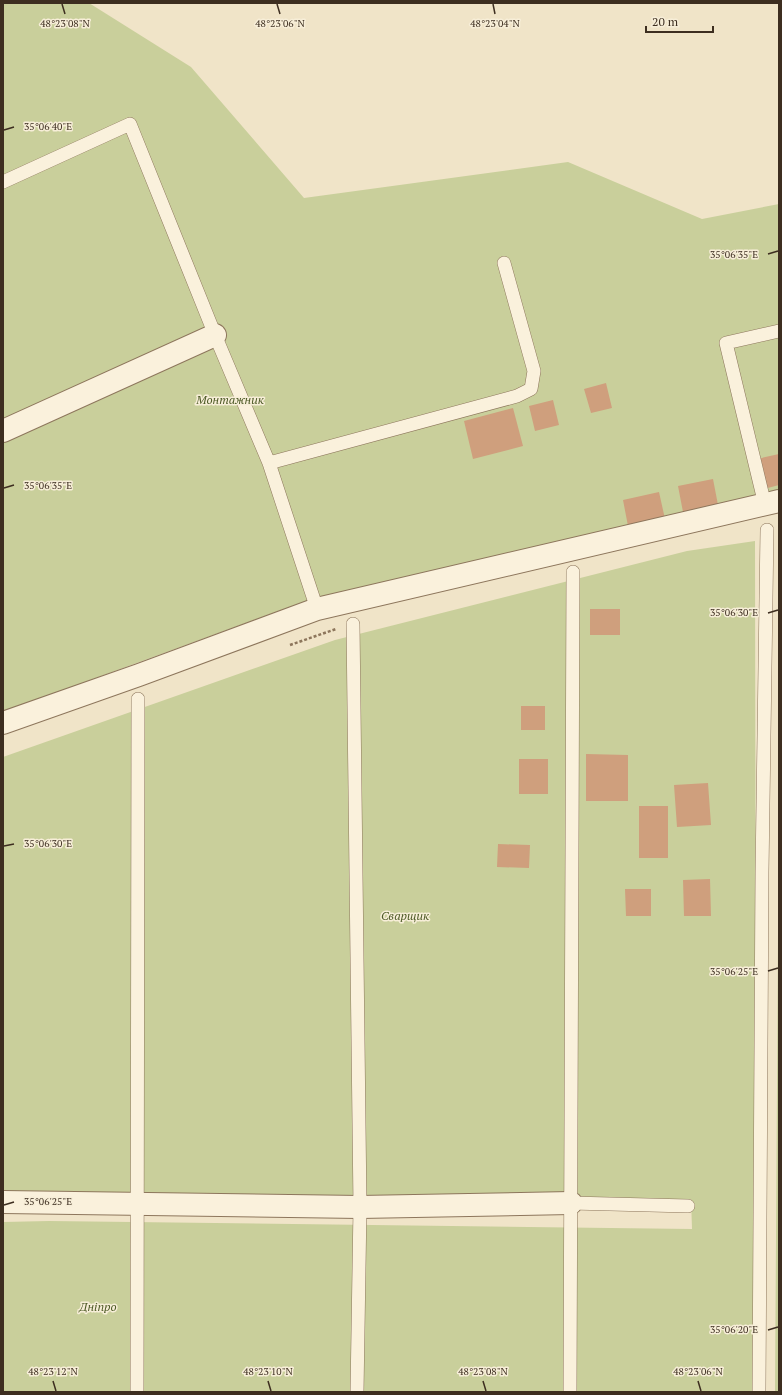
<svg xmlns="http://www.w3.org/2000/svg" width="782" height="1395" font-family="'PT Serif',serif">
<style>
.green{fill:#c9cf9b}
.building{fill:#cf9f7d}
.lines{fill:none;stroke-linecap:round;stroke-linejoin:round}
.lane-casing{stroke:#8d765c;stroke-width:14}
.street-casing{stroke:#8d765c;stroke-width:24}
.path{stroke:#8d765c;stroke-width:2.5;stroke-dasharray:3 2;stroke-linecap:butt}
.lane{stroke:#faf1dc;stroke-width:13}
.street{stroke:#faf1dc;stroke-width:22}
.ticks{fill:none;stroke:#3d2e20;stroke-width:1.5}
.labels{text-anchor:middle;stroke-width:3;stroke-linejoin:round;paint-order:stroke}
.park-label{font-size:12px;font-style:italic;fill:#4d5a26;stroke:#f7eed8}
.ticks-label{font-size:10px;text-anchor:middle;fill:#3d2e20;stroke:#f7eed8;stroke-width:3;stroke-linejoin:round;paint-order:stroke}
</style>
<rect width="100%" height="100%" fill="#f0e4c8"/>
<path class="green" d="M3,3H89L191,67L304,198L568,162L702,219L779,204V495L534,554L303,602L3,712V442L18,435L3,425Z
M755,541L756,1137L753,1392H3V1222L49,1221L692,1229L691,1199L3,1201V757L335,640L687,551Z
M779,781V1392H775Z"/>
<path class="building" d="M606,383L612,408L591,413L584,389Z
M553,400L559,425L535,431L529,406Z
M513,408L523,446L473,459L464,421Z
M779,454V485L764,489L757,459Z
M713,479L718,505L683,512L678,486Z
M659,492L665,519L628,526L623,500Z
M590,609H620V635H590Z
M521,706H545V730H521Z
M586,754L628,755V801H586Z
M519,759H548V794H519Z
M708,783L711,825L677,827L674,785Z
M639,806H668V858H639Z
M498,844L530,845L529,868L497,867Z
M710,879L711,916H684L683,880Z
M625,889H651V916H626Z"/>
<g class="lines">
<defs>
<path id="lane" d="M3,182L130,124L215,335L269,463L317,609
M269,463L517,396L531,389L534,371L504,263
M765,505L726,343L779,331
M353,624L360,1207L357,1392
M571,1203L688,1206
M137,1392L138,699
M570,1392L573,572
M759,1392L762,872L767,530"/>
<path id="street" d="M3,431L215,335
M3,723L139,675L317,609L779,501
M3,1202L360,1207L571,1203"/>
</defs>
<use href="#lane" class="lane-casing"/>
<use href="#street" class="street-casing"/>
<path class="path" d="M290,645L336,629"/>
<use href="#lane" class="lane"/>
<use href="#street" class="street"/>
</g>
<path class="ticks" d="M62,4L65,14M277,4L280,14M493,4L495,14M4,130L14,127M768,254L778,251M4,488L14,485M768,613L778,610M4,846L14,844M768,971L778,968M4,1205L14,1202M768,1330L778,1327M53,1381L56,1391M268,1381L271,1391M483,1381L486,1391M698,1381L701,1391"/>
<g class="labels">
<g class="park-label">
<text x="230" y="404">Монтажник</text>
<text x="405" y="920">Сварщик</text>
<text x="98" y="1311">Дніпро</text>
</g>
</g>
<g class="ticks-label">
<text x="65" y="27">48°23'08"N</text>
<text x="280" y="27">48°23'06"N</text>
<text x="495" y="27">48°23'04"N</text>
<text x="48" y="130">35°06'40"E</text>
<text x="734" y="258">35°06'35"E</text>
<text x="48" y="489">35°06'35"E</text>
<text x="734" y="616">35°06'30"E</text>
<text x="48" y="847">35°06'30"E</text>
<text x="734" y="975">35°06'25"E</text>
<text x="48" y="1205">35°06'25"E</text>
<text x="734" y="1333">35°06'20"E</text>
<text x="53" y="1375">48°23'12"N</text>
<text x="268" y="1375">48°23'10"N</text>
<text x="483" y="1375">48°23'08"N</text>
<text x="698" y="1375">48°23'06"N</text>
</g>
<rect width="782" height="1395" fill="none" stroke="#3d2e20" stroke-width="8"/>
<path d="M646 26v6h67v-6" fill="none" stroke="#3d2e20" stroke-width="2"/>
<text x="652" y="26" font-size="12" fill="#3d2e20" stroke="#f7eed8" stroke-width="3" paint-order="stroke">20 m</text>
</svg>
